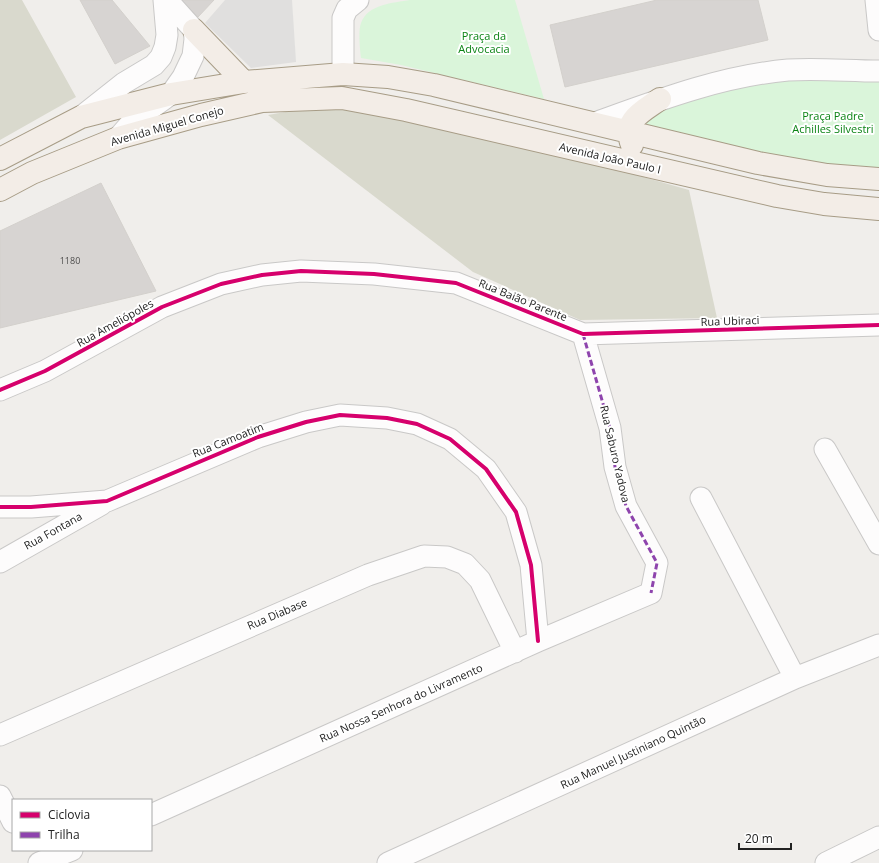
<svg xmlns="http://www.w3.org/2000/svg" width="879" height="863" font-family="'Open Sans',sans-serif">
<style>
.construction{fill:#d9d9cd}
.park{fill:#daf5da}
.parking{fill:#e0dfde}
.building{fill:#d7d4d2;stroke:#d3d0cc}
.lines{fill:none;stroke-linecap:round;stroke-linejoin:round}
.minor-casing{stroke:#c9c8c7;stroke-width:23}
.major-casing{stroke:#a79c86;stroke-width:24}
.minor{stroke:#fdfcfc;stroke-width:21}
.major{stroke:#f3ede7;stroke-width:22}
.quiet{stroke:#8e44ad;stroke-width:3;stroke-dasharray:6 3;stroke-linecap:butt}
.cycleway-casing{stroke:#fff;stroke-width:6}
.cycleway{stroke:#d6006c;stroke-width:4}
.labels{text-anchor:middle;stroke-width:4;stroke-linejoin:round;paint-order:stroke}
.number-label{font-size:9px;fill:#4f4e4e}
.park-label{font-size:11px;fill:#0c8416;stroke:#fff}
.street-label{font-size:11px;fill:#222;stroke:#fff}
</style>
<rect width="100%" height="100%" fill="#f0eeeb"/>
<path class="construction" d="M0,0H22L76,97L0,140Z
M325,105L353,106L559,153L689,190L717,318L580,320L473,272L268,115Z"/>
<path class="park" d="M410,0H515L544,99L401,65L361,58C360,50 358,30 361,23C368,4 393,3 410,0Z
M879,77V171L825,168L640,129L650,113L763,78Z"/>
<path class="parking" d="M225,0H292L296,62L251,68L205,23Z"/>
<path class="building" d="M80,0H112L150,46L115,64Z
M179,0H214L198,17Z
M657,0H758L768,40L565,87L550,25Z
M101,183L156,291L0,328V231Z"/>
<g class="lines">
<defs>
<path id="minor" d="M876,0L879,30
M343,74V18L347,9L358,0
M81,117L124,83L154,65L161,57L165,47L167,35L164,0
M595,123C656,101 721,76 788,70C818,68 849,71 879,71
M118,138L132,122L171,94L183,77L193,56L195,39L194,30L167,0
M0,390L45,371L162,307L221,284L262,275L301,271L374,274L456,283L583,334L879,325
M825,449L879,544
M701,498L795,678
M0,507H31L107,501L258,437L306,422L340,415L387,418L417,424L450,439L486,469L516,512L531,565L538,641
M0,562L102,504
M0,735L368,575L424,556L447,557L465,564L480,580L515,652
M0,796L13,822
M151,815L538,641L651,593L657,563L626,506L615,467L610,428L583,334
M39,863L72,850
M388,863L795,678L879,645
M826,863L879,837"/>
<path id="major" d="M194,30L244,82
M632,145C622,120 642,112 660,99
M0,159L81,117L171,94L244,82L343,74L388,77L434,85L758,163L827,175L879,179
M0,190L32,173L118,138L201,115L262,101L342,98L406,110L777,196L824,204L879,209"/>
</defs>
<use href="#minor" class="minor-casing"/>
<use href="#major" class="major-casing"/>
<use href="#minor" class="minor"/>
<use href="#major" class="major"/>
<path class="quiet" d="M583,334L610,428L615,467L626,506L657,563L651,593"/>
<defs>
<path id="cycleway" d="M0,390L45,371L162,307L221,284L262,275L301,271L374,274L456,283L583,334L879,325
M0,507H31L107,501L258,437L306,422L340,415L387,418L417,424L450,439L486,469L516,512L531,565L538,641"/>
</defs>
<use href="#cycleway" class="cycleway-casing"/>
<use href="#cycleway" class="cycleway"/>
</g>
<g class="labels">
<g class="number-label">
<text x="70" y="264">1180</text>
</g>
<g class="park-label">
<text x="484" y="40">Praça da<tspan x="484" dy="13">Advocacia</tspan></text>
<text x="833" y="120">Praça Padre<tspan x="833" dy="13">Achilles Silvestri</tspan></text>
</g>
<g class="street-label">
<text transform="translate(167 126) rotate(-16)" y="4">Avenida Miguel Conejo</text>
<text transform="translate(610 158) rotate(13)" y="4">Avenida João Paulo I</text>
<text transform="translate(523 300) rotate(22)" y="4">Rua Baião Parente</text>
<text transform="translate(730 321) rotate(-2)" y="4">Rua Ubiraci</text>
<text transform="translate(115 323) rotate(-29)" y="4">Rua Ameliópoles</text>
<text transform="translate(228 440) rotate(-22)" y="4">Rua Camoatim</text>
<text transform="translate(615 454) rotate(77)" y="4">Rua Saburo Yadova</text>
<text transform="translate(53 531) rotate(-29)" y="4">Rua Fontana</text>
<text transform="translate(277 614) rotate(-23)" y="4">Rua Diabase</text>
<text transform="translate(401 703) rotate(-24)" y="4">Rua Nossa Senhora do Livramento</text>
<text transform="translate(633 752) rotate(-25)" y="4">Rua Manuel Justiniano Quintão</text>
</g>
</g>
<rect x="12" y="799" width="140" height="52" fill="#ffffff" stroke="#a7a7a7"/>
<rect x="20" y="812" width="20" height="6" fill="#d6006c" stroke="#a7a7a7"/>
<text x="48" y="819" font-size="12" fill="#222222">Ciclovia</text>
<rect x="20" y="832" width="20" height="6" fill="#8e44ad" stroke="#a7a7a7"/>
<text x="48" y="839" font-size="12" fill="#222222">Trilha</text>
<path d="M739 843v6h52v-6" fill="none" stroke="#222222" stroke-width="2"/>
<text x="745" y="843" font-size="12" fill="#222222" stroke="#ffffff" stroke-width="3" paint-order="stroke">20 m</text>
</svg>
